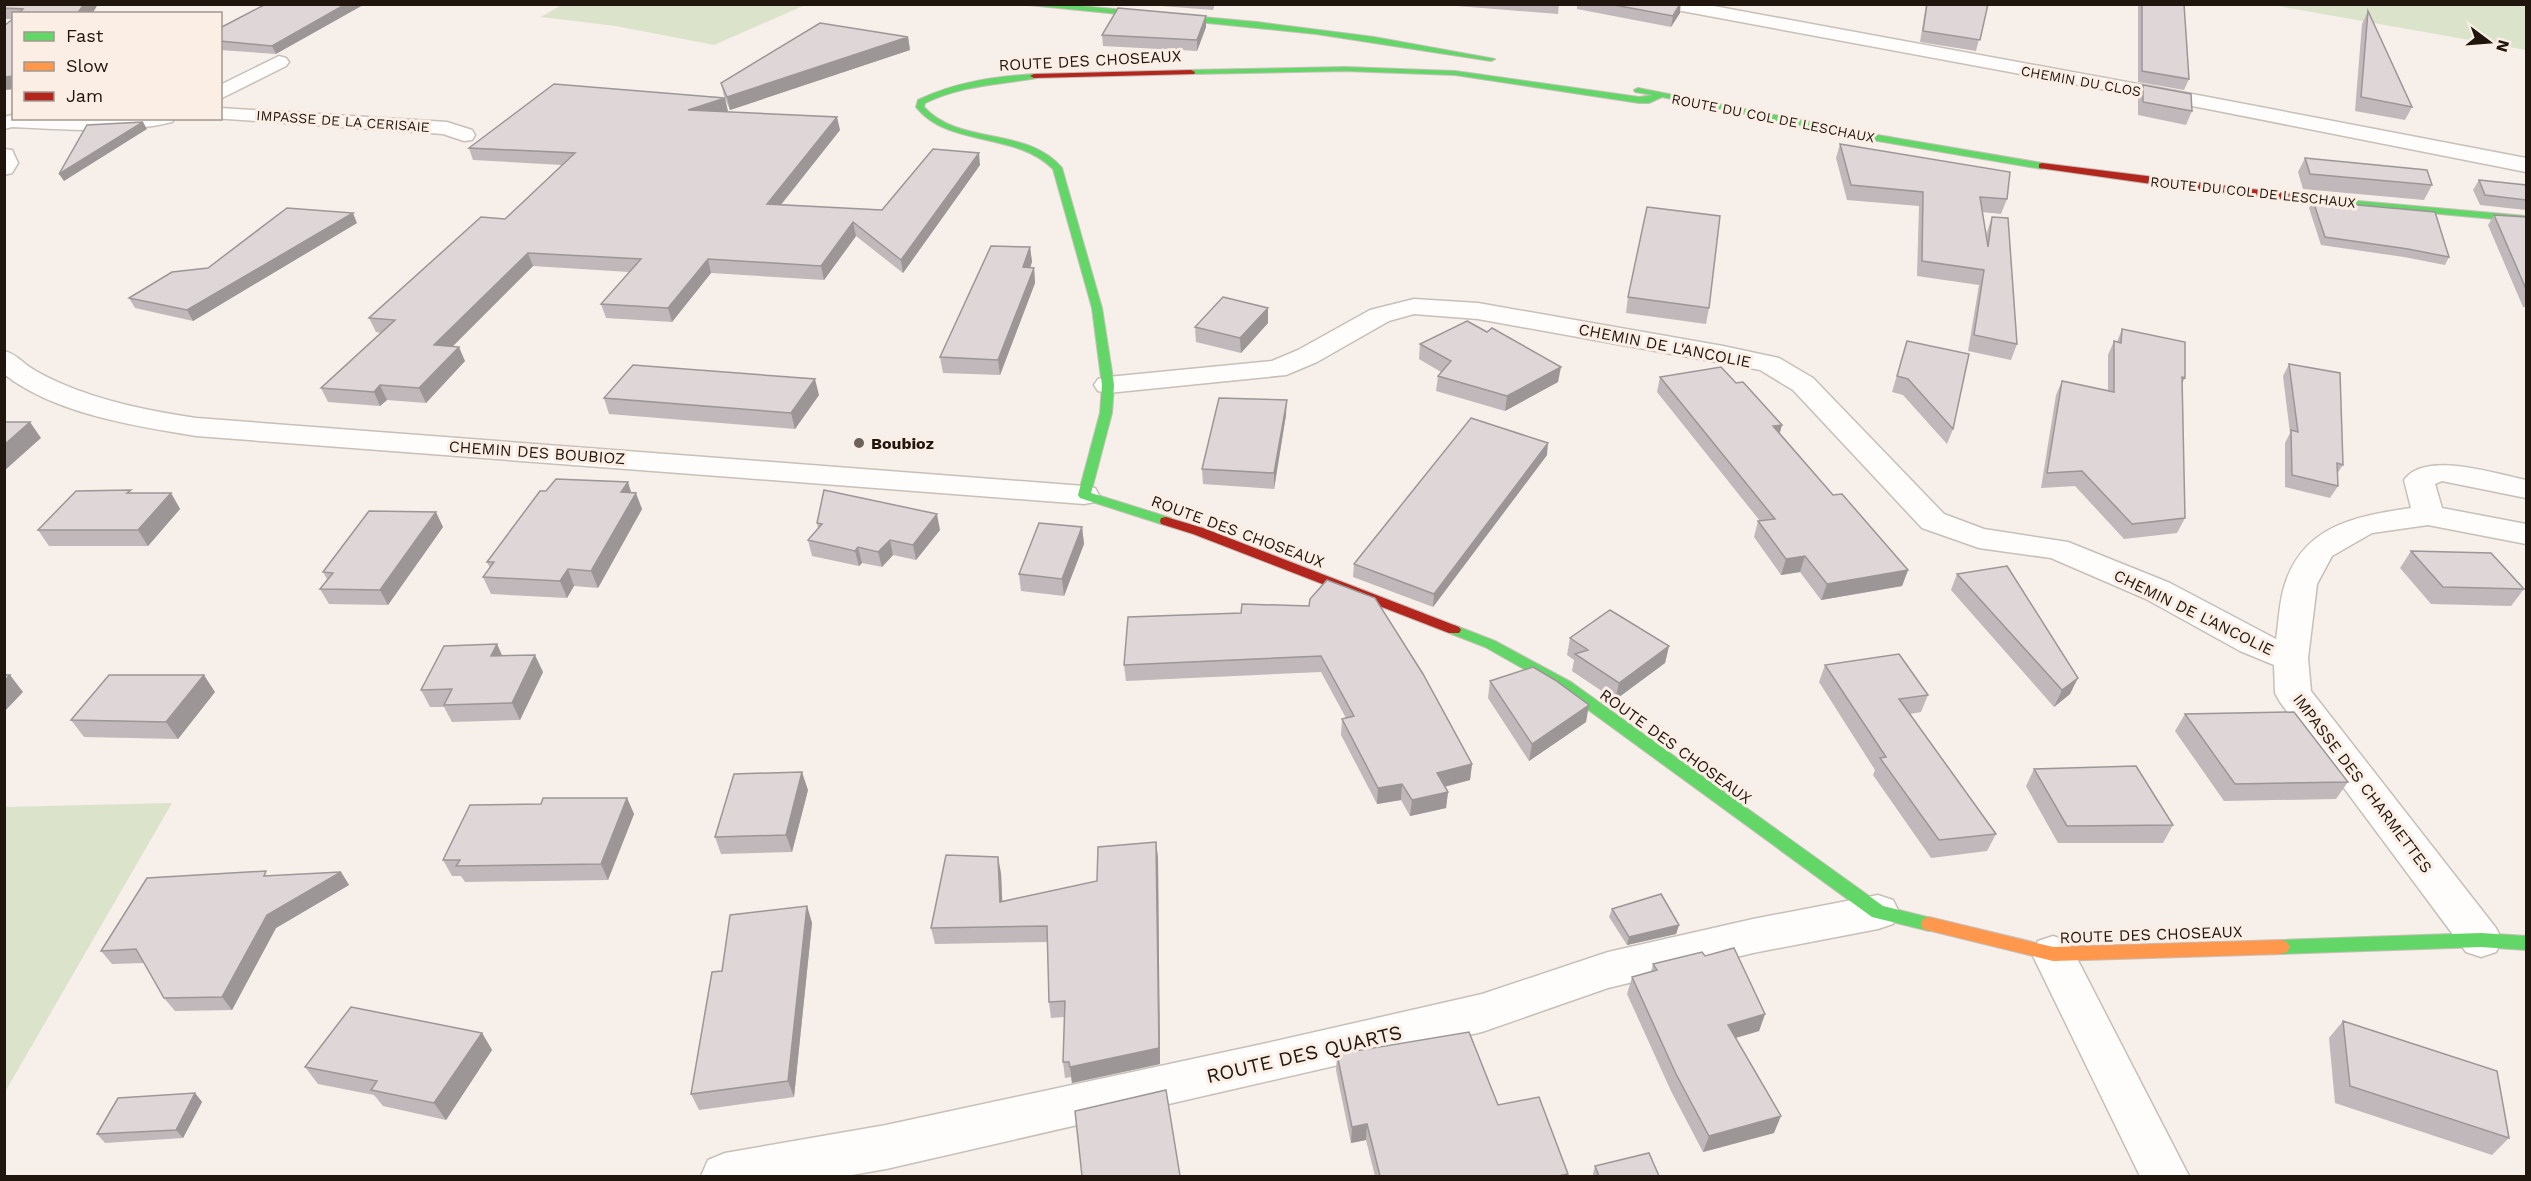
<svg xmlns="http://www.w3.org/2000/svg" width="2531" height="1181" font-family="'Work Sans',sans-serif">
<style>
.green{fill:#dce3cb}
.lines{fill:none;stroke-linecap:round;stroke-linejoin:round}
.street-casing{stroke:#c7bfb8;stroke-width:3}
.fast-casing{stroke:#c7bfb8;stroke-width:2}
.slow-casing{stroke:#c7bfb8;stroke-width:2}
.jam-casing{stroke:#c7bfb8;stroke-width:2}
.street{fill:#fefdfc;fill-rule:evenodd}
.fast{fill:#63d668;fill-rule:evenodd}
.slow{fill:#ff974d;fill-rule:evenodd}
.jam{fill:#b3261e;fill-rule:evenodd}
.wall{fill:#c0b8ba}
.shaded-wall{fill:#9c9697}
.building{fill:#dfd6d8;stroke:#9c9697;stroke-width:1.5}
.poi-dot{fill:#6b625b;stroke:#fbeee5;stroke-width:2}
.labels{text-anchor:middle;stroke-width:6;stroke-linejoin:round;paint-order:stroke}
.far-street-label{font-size:14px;fill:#20160e;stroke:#fbeee5}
.street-label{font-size:16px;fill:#20160e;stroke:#fbeee5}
.poi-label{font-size:16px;font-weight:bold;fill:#20160e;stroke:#fbeee5;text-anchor:start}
.near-street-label{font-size:20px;fill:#20160e;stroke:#fbeee5}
</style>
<rect width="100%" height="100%" fill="#f6efea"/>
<path class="green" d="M563,4H805V5L714,45L616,26L541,17Z
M2276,5H2526V50L2278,6Z
M172,803L5,1092V807Z"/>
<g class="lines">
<defs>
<path id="street" d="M1662,4H1703L2208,97L2526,158V172L2208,109L1671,9Z
M279,56L286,58L289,62L286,66L220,99V85Z
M220,108L447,122L472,130L475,135L472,140L464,141L443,134L213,118H220Z
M12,115L14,118H175L172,122C120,135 65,129 12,127L4,129V117Z
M4,149L12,150L18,163L12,173L4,175Z
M1414,299L1478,303L1723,346L1779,358L1813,378L1944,514L1984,529L2068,542L2170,583L2276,639C2279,622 2279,601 2285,584C2304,525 2357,516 2411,508L2404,480C2425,450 2496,474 2526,480V498L2442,481L2435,484L2442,508L2526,524V544L2428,525L2372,533L2332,556L2317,584L2308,658L2311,691L2496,928L2502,940L2496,952L2481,957L2466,952L2280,702L2275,693L2274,665L2240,651L2146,599L2051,558L1979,548L1922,528L1793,390L1760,370L1478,319L1414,314L1389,321L1317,362L1286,375L1108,393L1098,391L1094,385L1098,379L1108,377L1272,361L1298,350L1370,310Z
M4,351C16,354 22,362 31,368C40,374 51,379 60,383C104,402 149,411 196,418L1084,486L1095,488L1099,495L1095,502L1084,504L196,436C135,426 55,414 4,374Z
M1878,895L1893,900L1899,912L1893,924L1878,929L1753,953L1608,988L1482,1032L886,1169L846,1176H701L708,1160L725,1153L886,1125L1267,1043L1482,994L1608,952L1753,919Z
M2053,936L2068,941L2189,1176H2140L2032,954L2038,941Z"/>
<path id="fast" d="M1019,4L1081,6L1257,22L1374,37L1495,59L1491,61L1316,34Z
M1345,67L1455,71L1639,97L1653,95L1635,92L1634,90L1638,88L1872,134L2042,163L2047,166L2042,169L1872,140L1662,97L1649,103H1639L1455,75L1345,71L1191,74L1187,72L1191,70Z
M1034,74L1038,76L1037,78C996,85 963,85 925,103L924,107C959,146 1027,126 1062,168L1102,308L1114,385L1112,413L1091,493L1171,518L1172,521L1171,524H1161L1080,498L1078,495L1100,413L1102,385L1092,308L1053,169C1015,131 949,148 916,107L918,100C955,82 993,77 1034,74Z
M2325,198L2526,216V222L2322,203V199Z
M1454,625L1495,641L1571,682L1883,906L1935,919L1937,924L1935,929L1929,931L1872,917L1561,690L1485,647L1449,633L1447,630Z
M2481,933L2526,936V950L2481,947L2281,954L2275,952L2272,947L2275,942L2281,940Z"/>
<path id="slow" d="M1929,917L2053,947L2281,940L2287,942L2290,947L2287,952L2281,954L2053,961L1923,929L1921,924L1923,919Z"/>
<path id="jam" d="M1191,70L1195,72L1194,74L1034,78L1030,76L1034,74Z
M2042,163L2325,198L2330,201L2325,204L2159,185L2039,168V164Z
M1166,517L1203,528L1459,627L1461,630L1459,633H1449L1193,534L1161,524L1160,521L1161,518Z"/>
</defs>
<use href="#street" class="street-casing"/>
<use href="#fast" class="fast-casing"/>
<use href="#slow" class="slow-casing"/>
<use href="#jam" class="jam-casing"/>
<use href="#street" class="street"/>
<use href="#fast" class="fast"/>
<use href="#slow" class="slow"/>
<use href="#jam" class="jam"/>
</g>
<path class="wall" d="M4,4H98L92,14H14V89L4,90V26L12,19H4Z
M266,4L276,54L220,50V28Z
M1136,4H1215L1213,10Z
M1432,4H1559L1558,14Z
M1577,4H1681L1680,13L1671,27L1577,9Z
M1926,4H1988L1976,51L1920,42Z
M2138,4H2184L2189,79L2184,90L2138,82Z
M2368,11L2412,107L2405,120L2355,111L2362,24Z
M1206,16V27L1197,51L1103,46L1102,35Z
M908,37L910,50L730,110L724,96L721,83Z
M2143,85L2192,111L2186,125L2138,115V98Z
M728,111L724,112L840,130L781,205L882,210L980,165L903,273L856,236L824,280L711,273L672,322L606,318L601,304L629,272L533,266L453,346L465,361L426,403L387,400L380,406L328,402L321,388L381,333L376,332L369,318L505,219L562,165L473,160L469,148Z
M1840,144L2007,199L2001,214L1982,212L1986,238L1987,232L1992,217L2017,344L2011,360L1968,351L1979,285L1917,276L1919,206L1847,200L1836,158Z
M2305,158L2432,185L2424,200L2303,189L2298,172Z
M2479,180L2526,185V210L2480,205L2473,190Z
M2313,201L2449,257L2445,265L2404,257L2321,245L2309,208Z
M2494,215L2526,217V307H2523L2488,225Z
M357,223L193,321L135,308L129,298L208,268Z
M1030,247L1032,262L1030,268H1034L1035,283L1000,375L943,373L940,357Z
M1628,297L1709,308L1706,324L1626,313Z
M1268,323L1241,353L1196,342L1195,327Z
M2122,329L2185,378L2182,384L2185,518L2177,533L2124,539L2075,486L2041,488L2056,395L2062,381L2108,391V355L2114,341L2117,342Z
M1487,332L1558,382L1505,411L1436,391L1438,376L1441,372L1419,359L1420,344Z
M1907,341L1953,429L1947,444L1903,395L1892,392Z
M2289,364L2343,465L2337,474L2338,486L2330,498L2285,487V443L2290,433L2283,376Z
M1660,377L1779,433L1833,495L1908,570L1902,586L1821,600L1800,572L1781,575L1754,537L1758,521H1760L1657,392Z
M819,395L795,429L609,414L604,398Z
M1286,415L1274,489L1203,484L1202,469Z
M1547,455L1433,607L1353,577L1354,564Z
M133,493H171L180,509L148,546H49L38,530Z
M631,493L642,509L598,588L574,586L567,598L491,594L483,577L490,568L487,562Z
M817,523L940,530L916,560L893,555L882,567L862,563L859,566L812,556L808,540L818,529Z
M443,527L388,605L329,604L320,589L327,579L323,572Z
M1082,527L1084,544L1064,596L1021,591L1019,574Z
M2411,551L2524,589L2511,606L2431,604L2400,568Z
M1957,574L2070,694L2054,707L1951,590Z
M1309,606L1472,764L1470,780L1445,787L1448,792L1446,808L1410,816L1401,800L1377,804L1341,735L1342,719L1346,718L1321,672L1126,681L1124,665L1241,613Z
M1570,638L1669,646L1665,663L1615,700L1572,671L1574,660L1567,655Z
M497,644L502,656L543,672L520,720L452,722L444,707H430L421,690Z
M1825,665L1928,695L1921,712L1910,714L1996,834L1987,851L1931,858L1873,775L1875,770L1819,682Z
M1490,681L1586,722L1529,761L1488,698Z
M215,692L178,739L84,737L71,720Z
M2185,714L2348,782L2336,799L2224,801L2175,731Z
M2034,769L2173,825L2163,843H2058L2026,786Z
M808,790L792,852L721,854L715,837Z
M627,798L634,814L608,880L465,882L461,876H452L443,860L541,804Z
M1156,842L1158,858L1160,1064L1072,1083L1071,1077L1065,1078L1063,1062L1064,1017L1051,1018L1049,1002L1048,942L935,944L931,928L1001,873L1002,901L1097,881Z
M341,872L349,885L276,928L232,1010L175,1011L164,998L144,963L112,964L101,951L270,876Z
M807,906L812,923L794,1097L699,1110L691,1094L722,971Z
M1612,909L1679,925L1676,934L1627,945L1609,917Z
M1705,956L1765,1014L1759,1031L1735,1038L1774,1133L1703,1152L1671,1091L1627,994L1632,977L1651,972L1653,964Z
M2343,1021L2509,1138L2492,1155L2335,1103L2329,1038Z
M482,1033L492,1050L446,1120L383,1106L374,1095L318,1084L305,1067Z
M1337,1054L1498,1105L1567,1176H1375L1366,1140L1351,1143L1336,1070Z
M195,1093L202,1102L183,1138L105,1143L97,1134Z
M1595,1166L1659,1176H1593V1174Z"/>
<path class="shaded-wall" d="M84,4H98L92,14H77Z
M346,4H365L276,54L272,46Z
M1680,4V13L1671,27L1673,16Z
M1206,16V27L1197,51V40Z
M908,37L910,50L730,110L727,97Z
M14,76V89L4,90V77Z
M725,98L728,111L691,123L688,110Z
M837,117L840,130L771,217L767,204Z
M143,122L147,129L64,181L59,174Z
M979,153L980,165L903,273L901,260Z
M353,213L357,223L193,321L187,310Z
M853,222L856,236L824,280L821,266Z
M1030,247L1032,262L1025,282L1023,267Z
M528,253L533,266L440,359L434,345Z
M708,259L711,273L672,322L668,308Z
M1034,268L1035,283L1000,375L998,360Z
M1268,308V323L1241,353L1240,338Z
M459,347L465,361L426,403L419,388Z
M1561,367L1558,382L1505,411L1507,396Z
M815,379L819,395L795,429L791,413Z
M380,385L387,400L380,406L374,392Z
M1287,400L1286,415L1274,489V473Z
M30,422L41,438L4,471V445Z
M1782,425L1778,440L1773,426Z
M1548,443L1547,455L1433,607L1434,594Z
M628,482L633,498L636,493L642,509L598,588L591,571L621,492Z
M171,493L180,509L148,546L138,530Z
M436,512L443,527L388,605L380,590Z
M937,514L940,530L916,560L913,545Z
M1082,527L1084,544L1064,596L1062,579Z
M890,540L893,555L882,567L878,552Z
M858,547L862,563L859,566L855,551Z
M1805,556L1800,572L1781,575L1786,559Z
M568,569L574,586L567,598L560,581Z
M1908,570L1902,586L1821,600L1827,584Z
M497,644L505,662L491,656Z
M1669,646L1665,663L1615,700L1619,683Z
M535,655L543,672L520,720L512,703Z
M10,675L23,692L4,712V681Z
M204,675L215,692L178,739L166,722Z
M2078,678L2070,694L2054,707L2062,690Z
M1589,705L1586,722L1529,761L1532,744Z
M1472,764L1470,780L1435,789L1437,773Z
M802,772L808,790L792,852L786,835Z
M1402,784L1401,800L1377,804L1378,788Z
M1448,792L1446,808L1410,816L1412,800Z
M627,798L634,814L608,880L601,864Z
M1156,842L1158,858L1160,1064L1072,1083L1070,1067Z
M998,857L1001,873L1003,917L1000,902Z
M341,872L349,885L276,928L232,1010L222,997L267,915Z
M807,906L812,923L794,1097L788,1081Z
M1679,925L1676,934L1627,945L1629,937Z
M1765,1014L1759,1031L1722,1042L1728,1025Z
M482,1033L492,1050L446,1120L434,1103Z
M195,1093L202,1102L183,1138L176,1130Z
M1781,1116L1774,1133L1703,1152L1709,1136Z
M1367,1124L1366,1140L1351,1143L1352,1127Z"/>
<path class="building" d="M4,4H84L77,14H18L23,9L4,8Z
M266,4H346L272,46L220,41V28Z
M1609,4H1680L1673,16Z
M1927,4H1988L1980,40L1923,31Z
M2142,4H2184L2189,79L2142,71Z
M1118,8L1206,16L1197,40L1102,35Z
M2368,11L2412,107L2361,97Z
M14,18V76L4,77V26Z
M820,23L908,37L727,97L721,83Z
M554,84L725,98L688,110L837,117L767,204L882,210L933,149L979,153L901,260L853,222L821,266L708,259L668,308L601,304L641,259L528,253L434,345L459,347L419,388L380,385L374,392L321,388L395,320L369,318L481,217L505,219L575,153L469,148Z
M2143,85L2191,94L2192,111L2143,102Z
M143,122L59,174L87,125Z
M1840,144L2010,172L2007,199L1980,197L1988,247L1992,217L2008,218L2017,344L1974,335L1984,270L1922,261L1923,192L1851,185Z
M2305,158L2427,170L2432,185L2310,174Z
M2479,180L2526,185V200L2485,195Z
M2313,201L2435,212L2449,257L2408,249L2325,237Z
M1647,207L1720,216L1709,308L1628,297Z
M287,208L353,213L187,310L129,298L172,272L208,268Z
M2494,215L2526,217V289Z
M991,246L1030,247L1023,267L1034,268L998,360L940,357Z
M1223,297L1268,308L1240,338L1195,327Z
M1467,321L1487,332L1492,328L1561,367L1507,396L1438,376L1451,361L1420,344Z
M2122,329L2185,342V378L2182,377L2185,518L2132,524L2082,471L2047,473L2062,381L2114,392V341L2121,343Z
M1907,341L1969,354L1953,429L1908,379L1897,376Z
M2289,364L2340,373L2343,465L2337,463L2338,486L2292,475L2291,430L2298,432Z
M633,365L815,379L791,413L604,398Z
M1721,367L1736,383L1743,382L1782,425L1773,426L1833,495L1842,494L1908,570L1827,584L1805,556L1786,559L1758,521L1775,519L1660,377Z
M1219,398L1287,400L1274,473L1202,469Z
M1471,418L1548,443L1434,594L1354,564Z
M4,422H30L4,445Z
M556,479L628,482L621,492L636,493L591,571L568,569L560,581L483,577L494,562H487L540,491H546Z
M131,490L127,493H171L138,530H38L76,491Z
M824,490L937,514L913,545L890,540L878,552L858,547L855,551L808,540L822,524L817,523Z
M369,511L436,512L380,590L320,589L333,573L323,572Z
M1039,523L1082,527L1062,579L1019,574Z
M2411,551L2491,553L2524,589L2443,587Z
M2007,566L2078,678L2062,690L1957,574Z
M1327,580L1375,598L1423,674L1472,764L1437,773L1448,792L1412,800L1402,784L1378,788L1342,719L1354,716L1321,656L1124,665L1128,617L1241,613L1242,604L1309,606L1310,599Z
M1610,610L1669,646L1619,683L1575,654L1588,650L1570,638Z
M497,644L491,656L535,655L512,703L444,705L452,689L421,690L444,646Z
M1899,654L1928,695L1899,699L1996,834L1939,840L1880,758L1886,757L1825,665Z
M1533,667L1555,680L1589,705L1532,744L1490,681Z
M4,675H10L4,681Z
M109,675H204L166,722L71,720Z
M2294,712L2348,782L2235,784L2185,714Z
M2136,766L2173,825L2067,826L2034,769Z
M802,772L786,835L715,837L734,774Z
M543,798H627L601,864L456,866L460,860H443L470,805L541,804Z
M1156,842L1159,1048L1070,1067L1069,1062H1063L1065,1001L1049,1002L1047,926L931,928L946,855L998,857L1000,902L1097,881L1098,847Z
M266,871L264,876L341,872L267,915L222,997L164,998L136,949L101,951L147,878Z
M1661,894L1679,925L1629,937L1612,909Z
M807,906L788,1081L691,1094L712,972L722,971L730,915Z
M1734,948L1765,1014L1728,1025L1781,1116L1709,1136L1676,1074L1632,977L1657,970L1653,964L1702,952L1705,956Z
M351,1007L482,1033L434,1103L371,1090L377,1081L305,1067Z
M2343,1021L2497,1071L2509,1138L2350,1086Z
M1469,1032L1498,1105L1539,1097L1568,1174L1558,1176H1380L1367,1124L1352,1127L1337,1054Z
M1166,1090L1180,1176H1082L1075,1111Z
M195,1093L176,1130L97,1134L118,1098Z
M1649,1153L1659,1176H1599L1595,1166Z"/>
<circle class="poi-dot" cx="859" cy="443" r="6"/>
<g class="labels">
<g class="far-street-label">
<text transform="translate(2081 81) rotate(10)" y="5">CHEMIN DU CLOS</text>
<text transform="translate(1773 118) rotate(11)" y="5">ROUTE DU COL DE LESCHAUX</text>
<text transform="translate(343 121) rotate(4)" y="5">IMPASSE DE LA CERISAIE</text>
<text transform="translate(2253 192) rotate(6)" y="5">ROUTE DU COL DE LESCHAUX</text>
</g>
<g class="street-label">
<text transform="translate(1090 60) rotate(-3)" y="6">ROUTE DES CHOSEAUX</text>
<text transform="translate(1665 345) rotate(11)" y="6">CHEMIN DE L'ANCOLIE</text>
<text transform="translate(537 452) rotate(4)" y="6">CHEMIN DES BOUBIOZ</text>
<text transform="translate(1238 531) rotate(20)" y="6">ROUTE DES CHOSEAUX</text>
<text transform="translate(2194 612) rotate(26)" y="6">CHEMIN DE L'ANCOLIE</text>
<text transform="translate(1676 746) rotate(36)" y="6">ROUTE DES CHOSEAUX</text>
<text transform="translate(2363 783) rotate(53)" y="6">IMPASSE DES CHARMETTES</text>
<text transform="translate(2151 934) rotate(-2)" y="6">ROUTE DES CHOSEAUX</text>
</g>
<g class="poi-label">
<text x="871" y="449">Boubioz</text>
</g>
<g class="near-street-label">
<text transform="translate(1304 1054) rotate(-13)" y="7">ROUTE DES QUARTS</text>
</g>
</g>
<rect width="2531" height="1181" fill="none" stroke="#20160e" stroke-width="12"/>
<rect x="12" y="12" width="210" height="108" fill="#fbeee5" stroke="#a3988f" stroke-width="1.5"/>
<rect x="24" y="32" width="30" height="9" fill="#63d668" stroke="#a3988f" stroke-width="1.5"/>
<text x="66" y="42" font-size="18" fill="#20160e">Fast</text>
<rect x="24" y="62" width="30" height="9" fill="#ff974d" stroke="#a3988f" stroke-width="1.5"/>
<text x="66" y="72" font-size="18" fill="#20160e">Slow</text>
<rect x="24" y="92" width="30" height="9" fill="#b3261e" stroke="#a3988f" stroke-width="1.5"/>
<text x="66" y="102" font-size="18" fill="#20160e">Jam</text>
<g transform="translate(2489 42) rotate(106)" stroke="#fbeee5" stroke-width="4.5" paint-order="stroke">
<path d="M0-4.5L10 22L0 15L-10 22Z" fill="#20160e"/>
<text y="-9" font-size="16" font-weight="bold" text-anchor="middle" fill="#20160e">N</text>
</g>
</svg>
